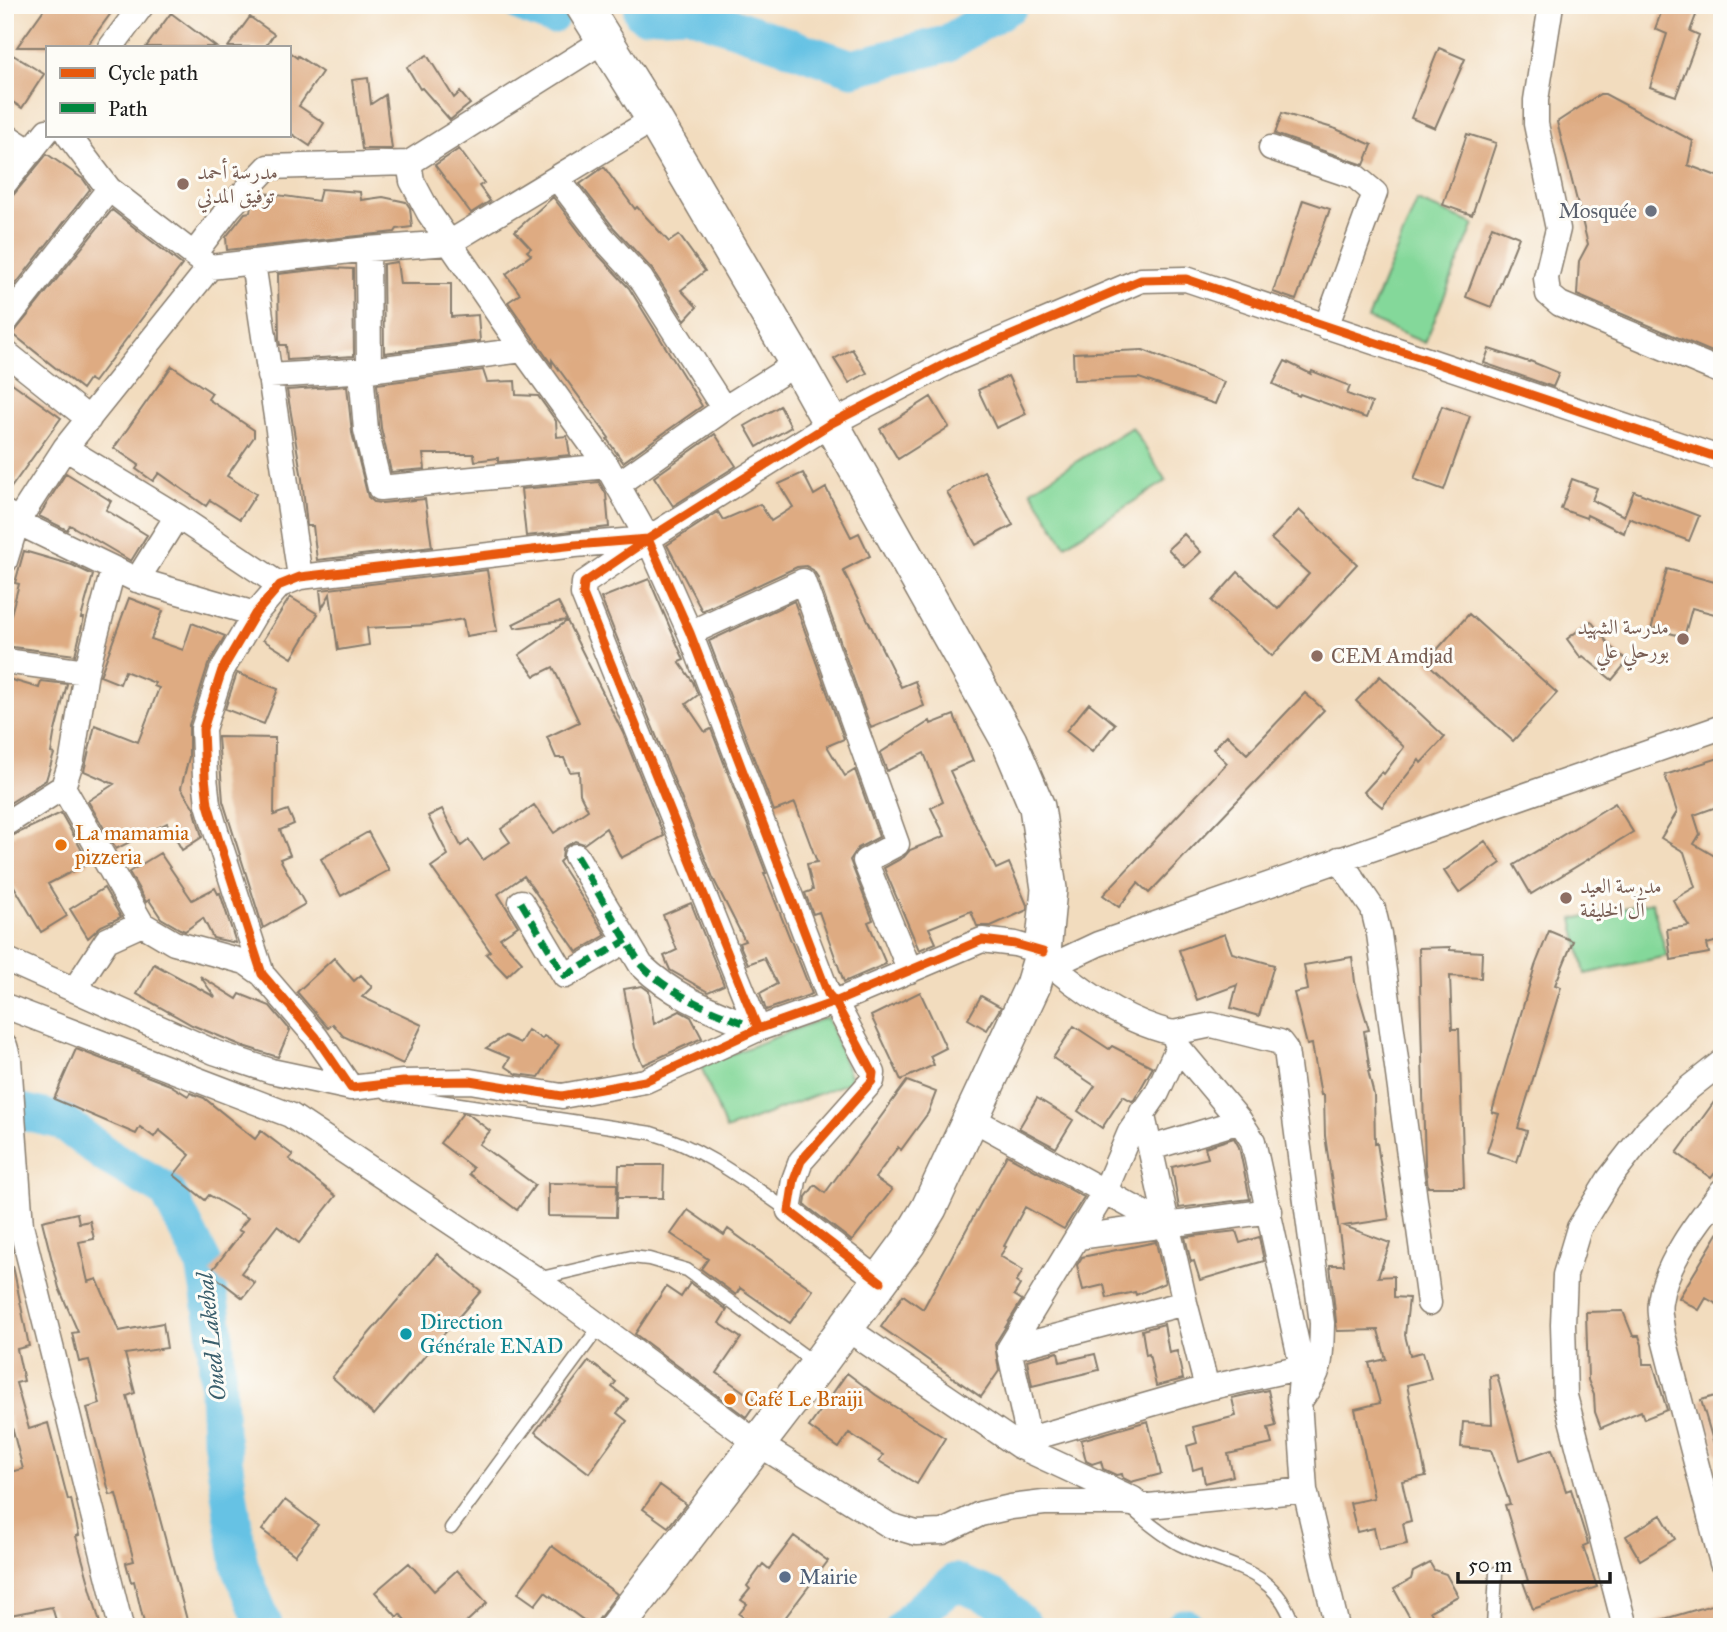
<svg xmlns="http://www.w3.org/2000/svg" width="1727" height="1632" font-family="'IM FELL Great Primer',Amiri,serif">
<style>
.green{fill:#84d89a;stroke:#507a5b;stroke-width:2}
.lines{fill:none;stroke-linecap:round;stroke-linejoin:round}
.river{stroke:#66c2e4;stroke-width:37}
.building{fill:#deab82}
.service-casing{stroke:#877c6d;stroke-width:15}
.minor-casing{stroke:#877c6d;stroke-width:27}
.secondary-casing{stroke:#877c6d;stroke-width:38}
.service{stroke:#fff;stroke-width:12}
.minor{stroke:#fff;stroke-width:24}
.secondary{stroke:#fff;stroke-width:35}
.quiet{stroke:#00873e;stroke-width:7;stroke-dasharray:14 7;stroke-linecap:butt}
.cycleway-casing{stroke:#fdfcf7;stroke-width:13}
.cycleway{stroke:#e8590c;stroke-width:9}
.education-dot{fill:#8d6e63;stroke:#fdfcf7;stroke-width:2.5}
.worship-dot{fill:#6b7280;stroke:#fdfcf7;stroke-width:2.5}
.food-dot{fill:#e8710a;stroke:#fdfcf7;stroke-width:2.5}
.culture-dot{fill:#0f9aa8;stroke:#fdfcf7;stroke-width:2.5}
.service-dot{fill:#5c6f8a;stroke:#fdfcf7;stroke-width:2.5}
.labels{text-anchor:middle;stroke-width:6;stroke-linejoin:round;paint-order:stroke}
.education-label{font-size:21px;fill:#785e54;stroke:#fdfcf7;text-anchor:start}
.worship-label{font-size:21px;fill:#5b616d;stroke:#fdfcf7;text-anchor:end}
.food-label{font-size:21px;fill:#c56008;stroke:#fdfcf7;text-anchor:start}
.culture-label{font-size:21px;fill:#0d838f;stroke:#fdfcf7;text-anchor:start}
.service-label{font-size:21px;fill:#4e5e75;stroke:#fdfcf7;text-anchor:start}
.water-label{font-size:23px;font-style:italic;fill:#3a5e6c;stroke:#fdfcf7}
</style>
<rect width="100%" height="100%" fill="#fdfcf7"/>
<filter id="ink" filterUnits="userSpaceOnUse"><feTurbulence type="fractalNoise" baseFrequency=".0143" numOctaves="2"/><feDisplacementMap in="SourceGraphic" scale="14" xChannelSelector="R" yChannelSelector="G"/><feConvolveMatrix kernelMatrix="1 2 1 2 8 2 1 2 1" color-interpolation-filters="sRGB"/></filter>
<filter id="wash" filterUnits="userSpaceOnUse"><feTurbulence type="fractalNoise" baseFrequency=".00686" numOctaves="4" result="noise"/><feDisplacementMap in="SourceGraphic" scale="28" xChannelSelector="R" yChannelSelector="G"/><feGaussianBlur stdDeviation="1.57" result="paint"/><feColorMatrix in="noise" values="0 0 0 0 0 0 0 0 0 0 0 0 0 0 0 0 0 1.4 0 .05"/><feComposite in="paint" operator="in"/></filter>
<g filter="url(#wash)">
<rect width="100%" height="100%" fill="#f2dcbe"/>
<path class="green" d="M1417,201L1474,224L1425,343L1368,319Z
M1132,427L1166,481L1065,545L1031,490Z
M1652,902L1667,956L1585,974L1573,919Z
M827,1017L852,1081L726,1130L701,1066Z"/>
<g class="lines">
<path class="river" d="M523,5L551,16
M642,13L687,11L852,68L946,44L1010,5
M5,1108L61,1121L107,1156L167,1191L204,1264L215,1330L220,1432L240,1566L265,1627
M904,1627L922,1609L955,1582L995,1598L1025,1627
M1183,1627H1187"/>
</g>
<g id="blocks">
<path class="building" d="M47,5H117L86,47H17Z
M1664,5H1700L1690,31L1699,35L1676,96L1650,87L1667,34L1655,29Z
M171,13L216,47H146Z
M250,17L274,34L265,47H228Z
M1439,48L1465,59L1435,128L1411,118Z
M289,52L297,58L298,56L322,72L299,106L324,123L310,146L289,132Z
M13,55L44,74L22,108L5,97V67Z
M427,55L454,98L460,92L470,104L450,120L422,88L420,89L407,67Z
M368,78L371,104L385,95L392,149H362L352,80Z
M1600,94H1605L1693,141L1688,165L1722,178V340L1717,354L1577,295L1579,261L1588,244L1557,122Z
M1282,113L1336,129L1372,145L1364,165L1275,134Z
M1467,134L1496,143L1472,215L1443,205Z
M459,149L484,183L479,186L490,201L471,213L435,165Z
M47,154L83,179L90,189L5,298V205Z
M604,167L635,209L637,207L669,242L679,235L705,271L681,290L697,307L685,320L652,269L614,228L580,184Z
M321,189L360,192L361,200L383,197L406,202L410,208L412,227L397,229L395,232L227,250L226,237L245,213L250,212L251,206L264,193L318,201Z
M553,197L591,247L629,288L702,406L623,462L607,439L609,438L552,360V365L508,302L520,294L506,274L531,255L527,251L531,248L515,231Z
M1303,200L1330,209L1296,300L1273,292Z
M112,210L182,265L94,382L89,379L82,389L13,334Z
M1492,226L1519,237L1491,307L1466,297Z
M397,262L400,284H451V317L478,315L480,341L384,353L383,264Z
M331,268L353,269L354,356L287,360L286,345H280L279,340L278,274Z
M852,349L867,373L849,383L834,359Z
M1489,349L1529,362L1530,361L1559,373L1553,387L1484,363Z
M1143,350L1224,382L1215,404L1139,378L1074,380L1073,353Z
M1285,361L1311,374L1312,371L1350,386L1347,394L1372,403L1366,418L1300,394L1299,396L1273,384Z
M172,366L212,393L208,399L254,430V437L227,476L256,494L240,519L210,500L206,506L159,473L153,481L136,469L139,465L114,448Z
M483,370L487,382L515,381L516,395L538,396L556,421L557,437L567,436L570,455L498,462V458L475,461L474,454H423L425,469L391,472L381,428L377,384Z
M1008,376L1026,414L996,428L978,390Z
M5,378L61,418L5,496Z
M347,386L352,433L368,497L374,502L381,503L425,499L432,547L317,560L313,526H307L302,479L287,390Z
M931,397L949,427L898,459L880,429Z
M780,406L791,427L757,447L745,426Z
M1442,406L1470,416L1444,490L1414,479Z
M715,434L736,466L673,506L654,477Z
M984,471L1013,525L976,545L947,492Z
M66,473L111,501L106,510L147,535L131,561L70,525L67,530L39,516Z
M803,473L814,495L826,488L851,537L859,533L870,556L843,570L901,687L915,681L924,706L871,728L817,576L813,570L806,566L797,567L702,611L667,545L718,512L723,520L760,504L771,521L793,507L779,484Z
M1572,479L1597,488L1592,500L1624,516L1634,491L1699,516L1689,541L1629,518L1624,533L1587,515L1586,518L1561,509Z
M599,482L606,494L609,527L526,536L521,489Z
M1299,510L1357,564L1272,656L1212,601L1238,572L1278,609L1309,574L1271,539Z
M1184,534L1201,552L1185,567L1168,549Z
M24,551L72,565L93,575L81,618H84L75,655L5,646V637L19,584L15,583Z
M1667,569L1722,584V616L1692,608L1684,637L1655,629L1656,627L1650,634Z
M487,570L497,631L466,636L463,619L430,625L367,628L369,645L338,650L330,594L322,608L320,590Z
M649,579L684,660L679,662L693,682L698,695L686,704L705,732L711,729L766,873H764L812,994L766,1010L760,993L777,984L764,958L748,964L739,943L745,941L714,880L601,598Z
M290,597L318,614L292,658L263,640Z
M129,598L163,611L151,639L183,650L192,623L225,636L208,665L189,725V757L181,788L194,808L202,837L182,850L167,823L116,849L88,801L114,784L84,771L95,725L138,742L159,688L154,686L155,683L125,671L120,684L100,676Z
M794,601L844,739L827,746L845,776L855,770L879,837L858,848L850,860L873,920L868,922L886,964L844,982L819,912L813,914L805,893L813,890L807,864L817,862L795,803L774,811L709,641Z
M558,602L567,620L515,628L513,624Z
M1469,614L1557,693L1513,741L1426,662Z
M567,621L623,733L664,836L621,858L606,828L584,844L575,841L563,848L562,859L559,862L606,935L577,952L524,876L498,894L518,926L500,938L522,962L507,976L486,954L490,951L431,867L448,855L428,816L442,809L461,846L469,840L483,860L510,842L501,829L534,805L554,833L588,810L580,794L579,771L570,772L564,758H556L547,737L579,722L553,667L535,676L519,655Z
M1591,621L1612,648L1628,661L1612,680L1583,656L1581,658L1567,639Z
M237,673L278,689L264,724L225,709Z
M1380,676L1445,737L1421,763L1419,760L1382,807L1364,792L1382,772L1384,774L1404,747L1356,701Z
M5,678L39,688L41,681L67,684L54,735L51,753L54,754L46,780L5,806Z
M1305,693L1324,710L1149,893L1138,883L1119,907L1103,895L1227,763L1213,749L1227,735L1247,754Z
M1089,703L1115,724L1092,752L1066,731Z
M954,715L973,761L950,771L996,869L1009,863L1027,905V910L991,926H977L971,911L929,928L936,943L919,950L884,868L904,857L910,850L945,836L931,808L943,802L924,753L887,771L880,753L930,721L931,724Z
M218,737L275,738L274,815L288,810L294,824L280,830L290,855L280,859L305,904L263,928L223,801Z
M1722,757V805L1694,815L1700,834L1694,844L1718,858L1722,871V940L1707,944L1709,953L1671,960L1667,929L1689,926L1673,900L1695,887L1684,852L1661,838L1677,812L1665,775Z
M1615,803L1633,832L1531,894L1514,865Z
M61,813L89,863L48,884L67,916L41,932L5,871V839Z
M368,832L389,870L341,896L321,859Z
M1485,841L1501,863L1459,893L1444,871Z
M160,853L192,900L215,888L218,894L220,893L236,943L213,938L203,918L185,931L180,929L161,918L149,900L146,902L129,872Z
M104,888L121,917L101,926L88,938L70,909Z
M691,903L724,985L708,992L670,970L664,956L677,950L663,915Z
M1549,931L1573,941L1555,985L1561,987L1518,1128L1527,1131L1517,1162L1487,1152L1499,1114L1492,1112L1535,966Z
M1225,934L1232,953L1274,965L1259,1016L1231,1008L1237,985L1197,1000L1179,950Z
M1450,947V950L1482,952L1481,978L1450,976L1452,1029H1459L1464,1187H1428L1425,1164L1419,948Z
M1352,957L1355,982L1369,1030L1364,1031L1370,1071H1368L1374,1095L1375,1144L1377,1143L1389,1219L1344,1226L1390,1243L1378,1277L1394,1276V1297L1409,1298L1405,1335L1410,1355L1423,1352L1431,1379L1407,1385L1426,1476L1402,1481L1411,1521L1403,1523L1407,1544L1379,1550L1374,1528L1357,1532L1350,1503L1374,1498L1355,1409L1380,1403L1369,1363L1386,1359L1378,1330L1337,1331L1330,1265H1344L1325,1136L1324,1095H1321L1312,1044L1307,1045L1294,993L1308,990L1304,965Z
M334,958L354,981L361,975L372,987L362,997L422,1025L403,1064L343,1036L333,1024L328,1028L297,992Z
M154,964L215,997L200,976L237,999L240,994L270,1006L290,1030L278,1057L243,1046L192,1025L137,994Z
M642,986L649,991L654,1024L680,1011L691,1017L702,1038L643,1065L635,1048L624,989Z
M920,992L946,1048L930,1056L934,1065L901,1080L871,1016Z
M981,996L1001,1007L987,1030L968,1019Z
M1074,1026L1109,1049L1112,1046L1153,1067L1134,1100L1132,1101L1123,1096L1102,1128L1078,1111L1095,1086L1053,1058Z
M528,1030L542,1039L544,1036L559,1045L539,1077L517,1074L505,1066L510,1058L486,1048L505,1036L520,1043Z
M76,1049L170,1085L188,1096L190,1093L204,1098L255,1139L261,1131L293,1155L289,1159L336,1196L299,1243L277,1226L241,1273L255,1283L243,1298L210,1273L242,1232L238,1230L248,1218L209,1195L205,1200L174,1175L190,1155L159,1130L154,1137L140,1127L136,1134L54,1099Z
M907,1081L936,1092L928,1113L901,1150L898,1147L875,1178L892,1190L852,1241L805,1205L806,1197L815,1185L825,1193Z
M1722,1091V1164L1711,1178L1677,1153Z
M1037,1098L1073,1120L1056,1148L1019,1128Z
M463,1113L468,1114L490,1131L479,1144L535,1185L517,1210L469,1174L473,1168L440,1143Z
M1234,1138L1239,1147L1250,1199L1179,1208L1172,1167L1208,1158L1205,1147Z
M1007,1155L1084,1197L1064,1229L1025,1207L1004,1246L1006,1247L1000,1256L1023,1270L1016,1282L1020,1285L1014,1295L1022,1300L995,1344L999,1371L981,1397L881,1327L903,1295L923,1309Z
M619,1165H664L663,1198H618Z
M548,1183L617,1184L616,1217L548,1216Z
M688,1210L724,1235L728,1229L813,1290L790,1323L740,1288L736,1295L701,1269L708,1259L671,1234Z
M77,1213L79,1223L90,1221L94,1239L79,1242L88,1282L97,1279L119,1331L163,1323L167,1348L125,1354L135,1393L127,1396L187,1620L160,1627H145L134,1581L131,1582L126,1563L134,1561L116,1494L110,1495L87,1408L100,1404L89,1360L79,1362L72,1333L78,1332L59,1288L42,1221Z
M1722,1227V1307L1706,1298L1699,1310L1679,1298Z
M1236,1231L1240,1243L1259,1237L1264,1261L1200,1280L1194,1261L1191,1262L1185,1237Z
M1156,1242L1165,1283L1136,1295L1135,1292L1107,1298L1104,1285L1083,1290L1077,1265L1082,1257Z
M437,1254L481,1291L374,1415L332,1377Z
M13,1266L29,1346L17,1349L24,1381L16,1383L29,1429L48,1423L68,1500L71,1499L79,1535L76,1536L101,1627H58L52,1607L5,1616V1517L10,1516L5,1497V1473L23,1469L9,1416L5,1417V1267Z
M690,1283L727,1310L719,1323L741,1338L717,1373L757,1401L746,1417L635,1334L666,1287L681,1297Z
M1623,1311L1633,1336H1639L1642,1345L1643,1364H1653L1667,1410L1644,1419L1641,1411L1601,1428L1595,1412L1594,1395L1588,1380L1586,1312Z
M1164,1324L1169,1353L1177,1351L1183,1379L1156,1386L1149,1354L1146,1355L1142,1330Z
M1058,1352L1060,1362L1095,1354L1099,1370L1032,1386L1027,1360Z
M589,1361L616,1382L612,1387L628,1399L617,1413L627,1421L589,1473L535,1432Z
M847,1373L876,1395L945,1438L917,1484L879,1461L883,1455L849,1433L839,1448L809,1427Z
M1497,1375L1520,1460L1552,1449L1566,1491L1571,1489L1588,1544L1583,1546L1597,1587L1533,1609L1523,1582L1528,1581L1505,1505L1510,1504L1491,1450L1461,1447L1463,1422L1492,1424L1490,1376Z
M1268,1390L1276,1426L1268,1428L1272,1444L1228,1454L1233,1476L1205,1483L1202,1467L1193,1470L1187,1446L1197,1443L1193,1427L1236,1416L1232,1398Z
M1722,1394V1453L1717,1454L1701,1400Z
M1148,1421L1161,1474L1131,1482L1123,1478L1122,1474L1116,1475L1103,1469L1101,1461L1092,1464L1086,1461L1081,1440Z
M660,1485L686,1504L668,1527L643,1509Z
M285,1500L318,1525L295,1555L262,1530Z
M1661,1515L1675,1539L1640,1560L1626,1536Z
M794,1536L828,1561L778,1627H740L746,1619L739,1614L747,1604L741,1600L750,1589L747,1586L763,1564L769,1569Z
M552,1546L617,1594L593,1627L545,1592L535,1605L518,1593Z
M409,1563L434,1591L457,1570L487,1603L461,1627H411L400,1614L397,1617L375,1592Z
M1430,1563L1434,1570L1446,1574L1458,1596L1430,1611L1439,1627H1415L1394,1589L1411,1579L1413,1572Z
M1722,1602V1621L1717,1622L1718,1627H1654V1622Z"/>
</g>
</g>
<g filter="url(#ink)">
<use href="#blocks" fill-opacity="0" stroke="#877c6d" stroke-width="2"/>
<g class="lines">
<defs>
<path id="service" d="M387,1093L651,1133C703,1148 744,1180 789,1211
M537,1279L631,1257L649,1259L687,1270L816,1364
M1131,1508C1146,1521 1161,1534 1179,1544C1227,1568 1276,1567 1294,1627
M451,1528L600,1326
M1493,1627L1496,1573"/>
<path id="minor" d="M1551,5L1536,100V124L1558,229L1546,278L1548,294L1560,304L1722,372
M111,47L142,5
M5,135L31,152
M68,135L109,189L207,265
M1271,148L1356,177L1375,193L1326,327
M409,163L412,181L429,213L523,350L607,466L648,539
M557,178L603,238L641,279L724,409
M5,183L47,131
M368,249L369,370
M194,254L229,208L268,167L409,163L606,39
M253,263L300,577
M5,322L109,189
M5,352L89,419
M361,371L366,430L380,488L607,466
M269,376L369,370L523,350
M65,448L177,516L280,585
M618,484L724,409L797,363
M6,513L17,522L137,580L255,614
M5,561L17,522L65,448L210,267L368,249L449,243L654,119
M113,570L86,672L72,759L63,787L142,924L174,943L245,962L262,974
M137,580L177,516
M690,633L803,581L897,844L865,861L910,971
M5,661L86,672
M5,824L63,787
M576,856L641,965C676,999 714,1011 758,1029
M1339,859L1373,909L1379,934L1429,1303
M521,902L565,976L627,940
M5,959L214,1052L271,1071L351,1088
M1041,963L1054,967L1066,959L1098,944L1722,727
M1054,967C1088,996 1130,1023 1173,1033L1178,1047L1240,1121L1253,1141L1302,1367L1299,1401L1305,1490L1337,1627
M75,989L107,940L142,924
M5,1006L290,1115L536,1279L757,1443L889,1525L916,1533L943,1532L980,1514L1011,1507L1044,1503H1124L1149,1506L1305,1490
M758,1029L583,594L584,583L648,539L830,424L949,362L1141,280L1186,279L1722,459
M1173,1033L1212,1025L1280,1042L1286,1050L1322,1323C1321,1358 1323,1369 1302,1398
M5,1046L9,1060L21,1226L121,1627
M1142,1112L1185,1303L1207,1388
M971,1118L1167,1226
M1151,1148L1240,1121
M1722,1191C1698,1221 1665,1264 1660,1302C1658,1312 1662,1325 1663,1335L1722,1563
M1078,1237L1270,1211
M881,1282L789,1211L794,1180L801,1161L872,1081L873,1073L835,1002L828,994L690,633L648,539L575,545L300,577L280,585L255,614L222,670L203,729L205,777L208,804L219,841L262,974L316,1037L351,1088L403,1082L470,1081L562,1096L645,1081L758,1029L835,1002L982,940L1015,944L1043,952
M846,1328L1019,1446L1133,1499
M1009,1349L1185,1303
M1029,1439L1207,1388L1302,1367
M1019,1446L1029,1439L1009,1349L1105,1191L1130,1132L1157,1093L1178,1047
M1625,1627L1565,1396L1563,1324L1565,1275L1579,1228L1609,1179L1647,1130L1689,1088L1722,1062"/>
<path id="secondary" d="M583,5L654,119L797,363L1009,741L1037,807L1049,889L1043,952L1033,985L929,1208L908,1243L818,1365L617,1627"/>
</defs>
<use href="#service" class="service-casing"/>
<use href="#minor" class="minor-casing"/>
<use href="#secondary" class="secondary-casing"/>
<use href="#service" class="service"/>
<use href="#minor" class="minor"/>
<use href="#secondary" class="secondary"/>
<path class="quiet" d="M576,856L641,965C676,999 714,1011 758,1029
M521,902L565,976L627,940"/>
<defs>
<path id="cycleway" d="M758,1029L583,594L584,583L648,539L830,424L949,362L1141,280L1186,279L1722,459
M881,1282L789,1211L794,1180L801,1161L872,1081L873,1073L835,1002L828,994L690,633L648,539L575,545L300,577L280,585L255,614L222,670L203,729L205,777L208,804L219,841L262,974L316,1037L351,1088L403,1082L470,1081L562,1096L645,1081L758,1029L835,1002L982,940L1015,944L1043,952"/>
</defs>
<use href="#cycleway" class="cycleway-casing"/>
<use href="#cycleway" class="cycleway"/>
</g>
</g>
<g class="education-dot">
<circle cx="183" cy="184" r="7"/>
<circle cx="1683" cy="639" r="7"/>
<circle cx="1317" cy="656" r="7"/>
<circle cx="1566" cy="898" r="7"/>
</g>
<circle class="worship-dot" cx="1651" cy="211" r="7"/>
<g class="food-dot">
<circle cx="61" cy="845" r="7"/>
<circle cx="730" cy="1399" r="7"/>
</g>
<circle class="culture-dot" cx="406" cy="1334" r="7"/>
<circle class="service-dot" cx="785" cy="1577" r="7"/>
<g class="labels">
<g class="education-label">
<text x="197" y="179">مدرسة أحمد<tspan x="197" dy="24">توفيق المدني</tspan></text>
<text x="1669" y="634" text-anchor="end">مدرسة الشهيد<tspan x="1669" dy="24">بورحلي علي</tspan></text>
<text x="1331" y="663">CEM Amdjad</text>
<text x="1580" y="893">مدرسة العيد<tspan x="1580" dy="24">آل الخليفة</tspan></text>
</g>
<g class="worship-label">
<text x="1637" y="218">Mosquée</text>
</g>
<g class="food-label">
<text x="75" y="840">La mamamia<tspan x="75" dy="24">pizzeria</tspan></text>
<text x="744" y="1406">Café Le Braiji</text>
</g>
<g class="culture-label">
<text x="420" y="1329">Direction<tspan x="420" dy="24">Générale ENAD</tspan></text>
</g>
<g class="service-label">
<text x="799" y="1584">Mairie</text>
</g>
<g class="water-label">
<text transform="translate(211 1337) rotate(-96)" y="8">Oued Lakehal</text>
</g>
</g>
<rect width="1727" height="1632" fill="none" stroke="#fdfcf7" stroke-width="28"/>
<rect x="46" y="46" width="245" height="91" fill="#fdfcf7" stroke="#a3a29f" stroke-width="2"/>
<rect x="60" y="68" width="35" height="10" fill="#e8590c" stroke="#a3a29f" stroke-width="2"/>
<text x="108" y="80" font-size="21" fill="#1c1c1c">Cycle path</text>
<rect x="60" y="103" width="35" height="10" fill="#00873e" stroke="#a3a29f" stroke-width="2"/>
<text x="108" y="116" font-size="21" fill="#1c1c1c">Path</text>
<path d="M1458 1572v10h152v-10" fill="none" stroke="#1c1c1c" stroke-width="3.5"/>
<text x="1468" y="1572" font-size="21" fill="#1c1c1c" stroke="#fdfcf7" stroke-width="5" paint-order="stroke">50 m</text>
</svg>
